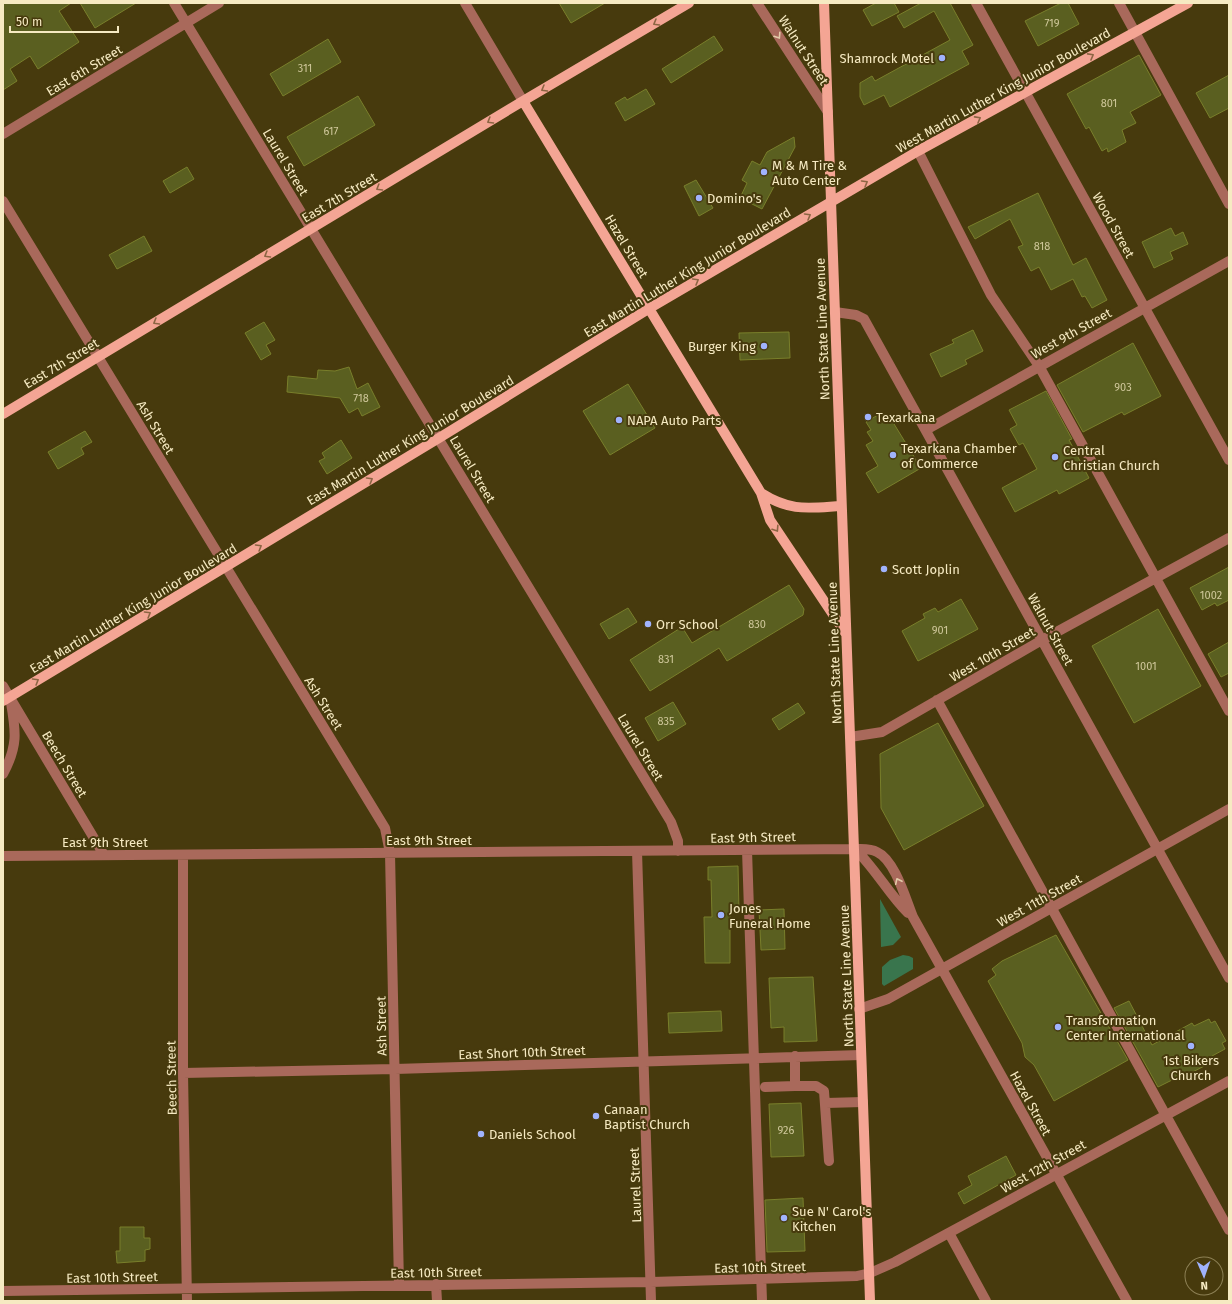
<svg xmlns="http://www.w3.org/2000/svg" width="1232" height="1304" font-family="'Fira Sans',sans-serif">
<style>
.green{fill:#39754d}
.building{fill:#5a5f20;stroke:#797f2b}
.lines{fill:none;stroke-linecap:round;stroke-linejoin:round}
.minor{stroke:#a9695b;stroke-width:10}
.major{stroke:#f4a594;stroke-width:10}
.oneway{stroke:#8c6543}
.oneway2{stroke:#e3caa8}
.poi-dot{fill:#a0b3fd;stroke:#473a0d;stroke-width:1.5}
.labels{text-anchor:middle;stroke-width:4;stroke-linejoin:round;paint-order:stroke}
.number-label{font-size:11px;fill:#cfc79a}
.street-label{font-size:13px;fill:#f6eac2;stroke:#473a0d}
.poi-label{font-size:13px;fill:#f6eac2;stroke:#473a0d;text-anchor:start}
</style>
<rect width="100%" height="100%" fill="#473a0d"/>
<path class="green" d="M880,899L901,937L893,945L881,947Z
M903,955L909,956L913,958V969L884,986L882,984V967L890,960Z"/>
<path class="building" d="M3,3H71L59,11L79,42L38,69L30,56L10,69L17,81L3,90Z
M80,3H136L95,28Z
M559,3H605L571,23Z
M876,3H894L899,12L872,26L863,10Z
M921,3H950L973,45L962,51L969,64L890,107L884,95L864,105L860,97V83L872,76L875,81L950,40L934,11L904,28L897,16Z
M1061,3H1068L1079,24L1038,46L1025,21Z
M714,36L723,50L671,83L662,69Z
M328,39L341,62L283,96L270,74Z
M1139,55L1161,95L1130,112L1136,123L1122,130L1126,142L1108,152L1107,148L1102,151L1089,127L1086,129L1067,94Z
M1229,75V108L1210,118L1196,93Z
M646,89L655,104L625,121L615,103L625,97L627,100Z
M358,96L375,125L304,166L287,137Z
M794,137L795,147L762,209L740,198L747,183L742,180L752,161L760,165L767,152Z
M187,167L194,179L170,193L163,181Z
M696,180L713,208L699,216L684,186Z
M1038,193L1073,265L1086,258L1107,300L1092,308L1085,296L1082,297L1073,279L1051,290L1039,267L1031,271L1018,247L1023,245L1010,219L975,239L968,227Z
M1171,228L1175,236L1183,232L1188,244L1170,252L1173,259L1154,268L1142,242Z
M144,236L152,251L117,269L109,255Z
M264,322L275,340L266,345L271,354L261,360L245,333Z
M973,330L983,351L965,360L967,364L941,377L930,354L954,343L952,340Z
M789,332L790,358L740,360L739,333Z
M1133,343L1161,396L1124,415L1122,412L1083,432L1057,385Z
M349,367L357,389L368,383L380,407L362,416L358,408L349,413L340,398L287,392L288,376L317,379L318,370L335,371Z
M628,384L655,428L610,455L583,411Z
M1046,391L1072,439L1069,440L1089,478L1059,494L1057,490L1015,512L1002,488L1037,469L1023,443L1019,445L1010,429L1017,425L1009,410Z
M883,412L888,421L891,419L921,468L878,493L866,473L878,466L866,445L873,441L867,432L871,430L866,422Z
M85,431L92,442L81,448L84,454L58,469L48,452Z
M341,440L352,458L327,474L319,461L325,458L322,453Z
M1229,567V600L1217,606L1215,603L1202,610L1190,588Z
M789,585L804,609L803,615L727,661L719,648L650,691L630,660L682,627L692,643Z
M961,599L978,629L918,661L902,631L925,618L923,614L935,608L938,612Z
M628,608L637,622L609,639L600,624Z
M1158,609L1201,686L1134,723L1092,646Z
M1229,642V673L1221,677L1208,654Z
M673,702L686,724L658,741L645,718Z
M798,703L805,713L779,730L772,719Z
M938,723L984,806L904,850L881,808L880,754Z
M738,866L739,912L730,913V963H705L704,917H712L711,880H708V867Z
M784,909L785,949L761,950L759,910Z
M1056,935L1128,1060L1054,1101L1034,1065L1025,1057L1022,1043L988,981L996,975L992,969L1002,961Z
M813,977L817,1041L784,1042V1027L771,1028L769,978Z
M1129,1001L1152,1045L1192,1023L1194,1026L1209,1019L1211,1023L1215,1021L1226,1041L1222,1043L1225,1049L1212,1056L1214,1061L1181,1078L1180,1076L1158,1087L1114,1008Z
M721,1011L722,1031L669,1033L668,1013Z
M801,1103L804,1156L771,1157L769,1104Z
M1006,1156L1016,1175L964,1204L958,1193L972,1185L968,1176Z
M803,1198L805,1251L767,1252L765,1200Z
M120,1227H144V1238H150V1249L145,1250V1261L117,1263L116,1251H120Z"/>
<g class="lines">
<path class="minor" d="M174,3L671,822L678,841V851
M465,3L523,101
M757,3L828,112
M976,3L1229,460
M1119,3L1229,204
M3,134L219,3
M918,151L991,295L1039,366L1229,711
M3,201L385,828L390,853L399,1285
M835,312L856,315L864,319L1229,978
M926,430L1229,261
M3,686L104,855
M937,700L1229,1230
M850,737L882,732L1042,640L1229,538
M3,774C18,746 16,732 11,703
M855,849C875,868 888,893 908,913
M747,850L762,1301
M637,851L651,1301
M183,855V1073L187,1301
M3,856L855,849C862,849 870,848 877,852C895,860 906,900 913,917L1127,1301
M859,1009L888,999L1229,809
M183,1073L395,1069L861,1055
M795,1086H816L824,1091L829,1161
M765,1087L795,1086V1056
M826,1103L863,1102
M949,1233L986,1301
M436,1284L437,1301
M3,1291L651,1282L857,1276L870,1273L895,1262L1229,1081"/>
<path class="major" d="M824,3L870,1301
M523,101L761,493C791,512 808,508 841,506
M3,414L523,101L689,3
M761,493L770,520L846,634
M3,701L439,438L650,308L918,151L1188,3"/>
</g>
<defs><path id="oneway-chevron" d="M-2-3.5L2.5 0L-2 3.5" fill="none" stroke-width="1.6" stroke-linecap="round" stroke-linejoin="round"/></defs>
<g class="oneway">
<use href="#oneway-chevron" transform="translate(656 23) rotate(150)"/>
<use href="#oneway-chevron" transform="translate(1091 56) rotate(-29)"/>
<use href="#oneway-chevron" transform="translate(544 89) rotate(150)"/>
<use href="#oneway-chevron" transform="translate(978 119) rotate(-29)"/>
<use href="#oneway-chevron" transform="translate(490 121) rotate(149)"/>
<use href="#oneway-chevron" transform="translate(865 183) rotate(-30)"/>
<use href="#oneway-chevron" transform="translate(379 188) rotate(149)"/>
<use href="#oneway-chevron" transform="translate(808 216) rotate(-30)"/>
<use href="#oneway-chevron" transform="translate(267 255) rotate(149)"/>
<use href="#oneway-chevron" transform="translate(696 281) rotate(-30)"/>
<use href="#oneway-chevron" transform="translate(156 322) rotate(149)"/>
<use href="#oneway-chevron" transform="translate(370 480) rotate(-31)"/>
<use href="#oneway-chevron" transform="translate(776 529) rotate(57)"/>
<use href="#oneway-chevron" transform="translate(259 547) rotate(-31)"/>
<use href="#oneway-chevron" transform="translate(148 614) rotate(-31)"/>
<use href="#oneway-chevron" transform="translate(36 681) rotate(-31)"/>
</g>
<g class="oneway2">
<use href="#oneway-chevron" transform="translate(778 36) rotate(57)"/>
<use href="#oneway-chevron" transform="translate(898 881) rotate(-115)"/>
</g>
<g class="poi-dot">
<circle cx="942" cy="58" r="4"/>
<circle cx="764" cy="172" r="4"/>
<circle cx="699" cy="198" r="4"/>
<circle cx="764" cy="346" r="4"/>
<circle cx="868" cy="417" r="4"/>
<circle cx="619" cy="420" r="4"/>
<circle cx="893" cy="455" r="4"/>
<circle cx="1055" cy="457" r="4"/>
<circle cx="884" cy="569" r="4"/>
<circle cx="648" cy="624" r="4"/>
<circle cx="721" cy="915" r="4"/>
<circle cx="1058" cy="1027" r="4"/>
<circle cx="1191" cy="1046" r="4"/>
<circle cx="596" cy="1116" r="4"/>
<circle cx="481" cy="1134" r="4"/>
<circle cx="784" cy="1218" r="4"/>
</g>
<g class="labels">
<g class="number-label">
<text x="1052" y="27">719</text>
<text x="305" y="72">311</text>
<text x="1109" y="107">801</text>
<text x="331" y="135">617</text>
<text x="1042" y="250">818</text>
<text x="1123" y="391">903</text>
<text x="361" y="402">718</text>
<text x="1211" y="599">1002</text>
<text x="757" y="628">830</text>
<text x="940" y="634">901</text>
<text x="666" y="663">831</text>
<text x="1146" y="670">1001</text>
<text x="666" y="725">835</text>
<text x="786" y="1134">926</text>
</g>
<g class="street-label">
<text transform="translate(804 50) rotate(57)" y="5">Walnut Street</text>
<text transform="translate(84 70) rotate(-31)" y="5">East 6th Street</text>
<text transform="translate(1003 90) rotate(-29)" y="5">West Martin Luther King Junior Boulevard</text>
<text transform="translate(286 162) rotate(59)" y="5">Laurel Street</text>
<text transform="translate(339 197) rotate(-31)" y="5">East 7th Street</text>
<text transform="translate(1114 225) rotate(61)" y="5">Wood Street</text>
<text transform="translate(627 246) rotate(59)" y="5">Hazel Street</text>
<text transform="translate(687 272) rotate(-31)" y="5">East Martin Luther King Junior Boulevard</text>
<text transform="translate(822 329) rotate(-92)" y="5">North State Line Avenue</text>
<text transform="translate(1071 333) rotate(-29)" y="5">West 9th Street</text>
<text transform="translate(61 363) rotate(-31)" y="5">East 7th Street</text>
<text transform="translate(156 427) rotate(59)" y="5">Ash Street</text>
<text transform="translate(410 440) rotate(-31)" y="5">East Martin Luther King Junior Boulevard</text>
<text transform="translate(473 469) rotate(59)" y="5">Laurel Street</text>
<text transform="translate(133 608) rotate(-31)" y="5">East Martin Luther King Junior Boulevard</text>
<text transform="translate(1051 629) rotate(61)" y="5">Walnut Street</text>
<text transform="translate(834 653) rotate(-92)" y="5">North State Line Avenue</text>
<text transform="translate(992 654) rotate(-30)" y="5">West 10th Street</text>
<text transform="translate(324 703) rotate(58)" y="5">Ash Street</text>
<text transform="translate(641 747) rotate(59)" y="5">Laurel Street</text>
<text transform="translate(65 764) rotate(59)" y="5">Beech Street</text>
<text transform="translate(753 837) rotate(-1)" y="5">East 9th Street</text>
<text x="429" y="845">East 9th Street</text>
<text x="105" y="847">East 9th Street</text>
<text transform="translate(1039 900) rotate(-29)" y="5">West 11th Street</text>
<text transform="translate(846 976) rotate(-92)" y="5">North State Line Avenue</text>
<text transform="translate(381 1026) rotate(-91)" y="5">Ash Street</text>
<text transform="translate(522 1052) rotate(-2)" y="5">East Short 10th Street</text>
<text transform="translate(171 1078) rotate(-91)" y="5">Beech Street</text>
<text transform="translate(1031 1103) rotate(61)" y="5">Hazel Street</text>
<text transform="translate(1043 1166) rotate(-29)" y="5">West 12th Street</text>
<text transform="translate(635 1185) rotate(-92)" y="5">Laurel Street</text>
<text transform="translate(760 1267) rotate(-1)" y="5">East 10th Street</text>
<text transform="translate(436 1272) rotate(-1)" y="5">East 10th Street</text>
<text transform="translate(112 1277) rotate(-1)" y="5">East 10th Street</text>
</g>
<g class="poi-label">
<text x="934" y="63" text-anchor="end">Shamrock Motel</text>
<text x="772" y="170">M &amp; M Tire &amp;<tspan x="772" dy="15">Auto Center</tspan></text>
<text x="707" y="203">Domino's</text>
<text x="756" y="351" text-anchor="end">Burger King</text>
<text x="876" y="422">Texarkana</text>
<text x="627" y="425">NAPA Auto Parts</text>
<text x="901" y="453">Texarkana Chamber<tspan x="901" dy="15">of Commerce</tspan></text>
<text x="1063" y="455">Central<tspan x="1063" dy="15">Christian Church</tspan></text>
<text x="892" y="574">Scott Joplin</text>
<text x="656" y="629">Orr School</text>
<text x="729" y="913">Jones<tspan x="729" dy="15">Funeral Home</tspan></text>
<text x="1066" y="1025">Transformation<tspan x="1066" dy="15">Center International</tspan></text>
<text x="1191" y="1065" text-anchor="middle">1st Bikers<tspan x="1191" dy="15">Church</tspan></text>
<text x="604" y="1114">Canaan<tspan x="604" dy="15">Baptist Church</tspan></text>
<text x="489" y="1139">Daniels School</text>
<text x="792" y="1216">Sue N' Carol's<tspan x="792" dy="15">Kitchen</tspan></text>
</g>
</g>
<rect width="1232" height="1304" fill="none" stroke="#f6eac2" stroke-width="8"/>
<g transform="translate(1204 1276) rotate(178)"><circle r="19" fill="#473a0d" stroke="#8d8055"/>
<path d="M0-3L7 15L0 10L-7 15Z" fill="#a0b3fd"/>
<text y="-6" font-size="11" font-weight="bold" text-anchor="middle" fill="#f6eac2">N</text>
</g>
<path d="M10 26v6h108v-6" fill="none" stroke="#f6eac2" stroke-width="2"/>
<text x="16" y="26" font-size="12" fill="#f6eac2" stroke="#473a0d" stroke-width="3" paint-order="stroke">50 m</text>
</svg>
